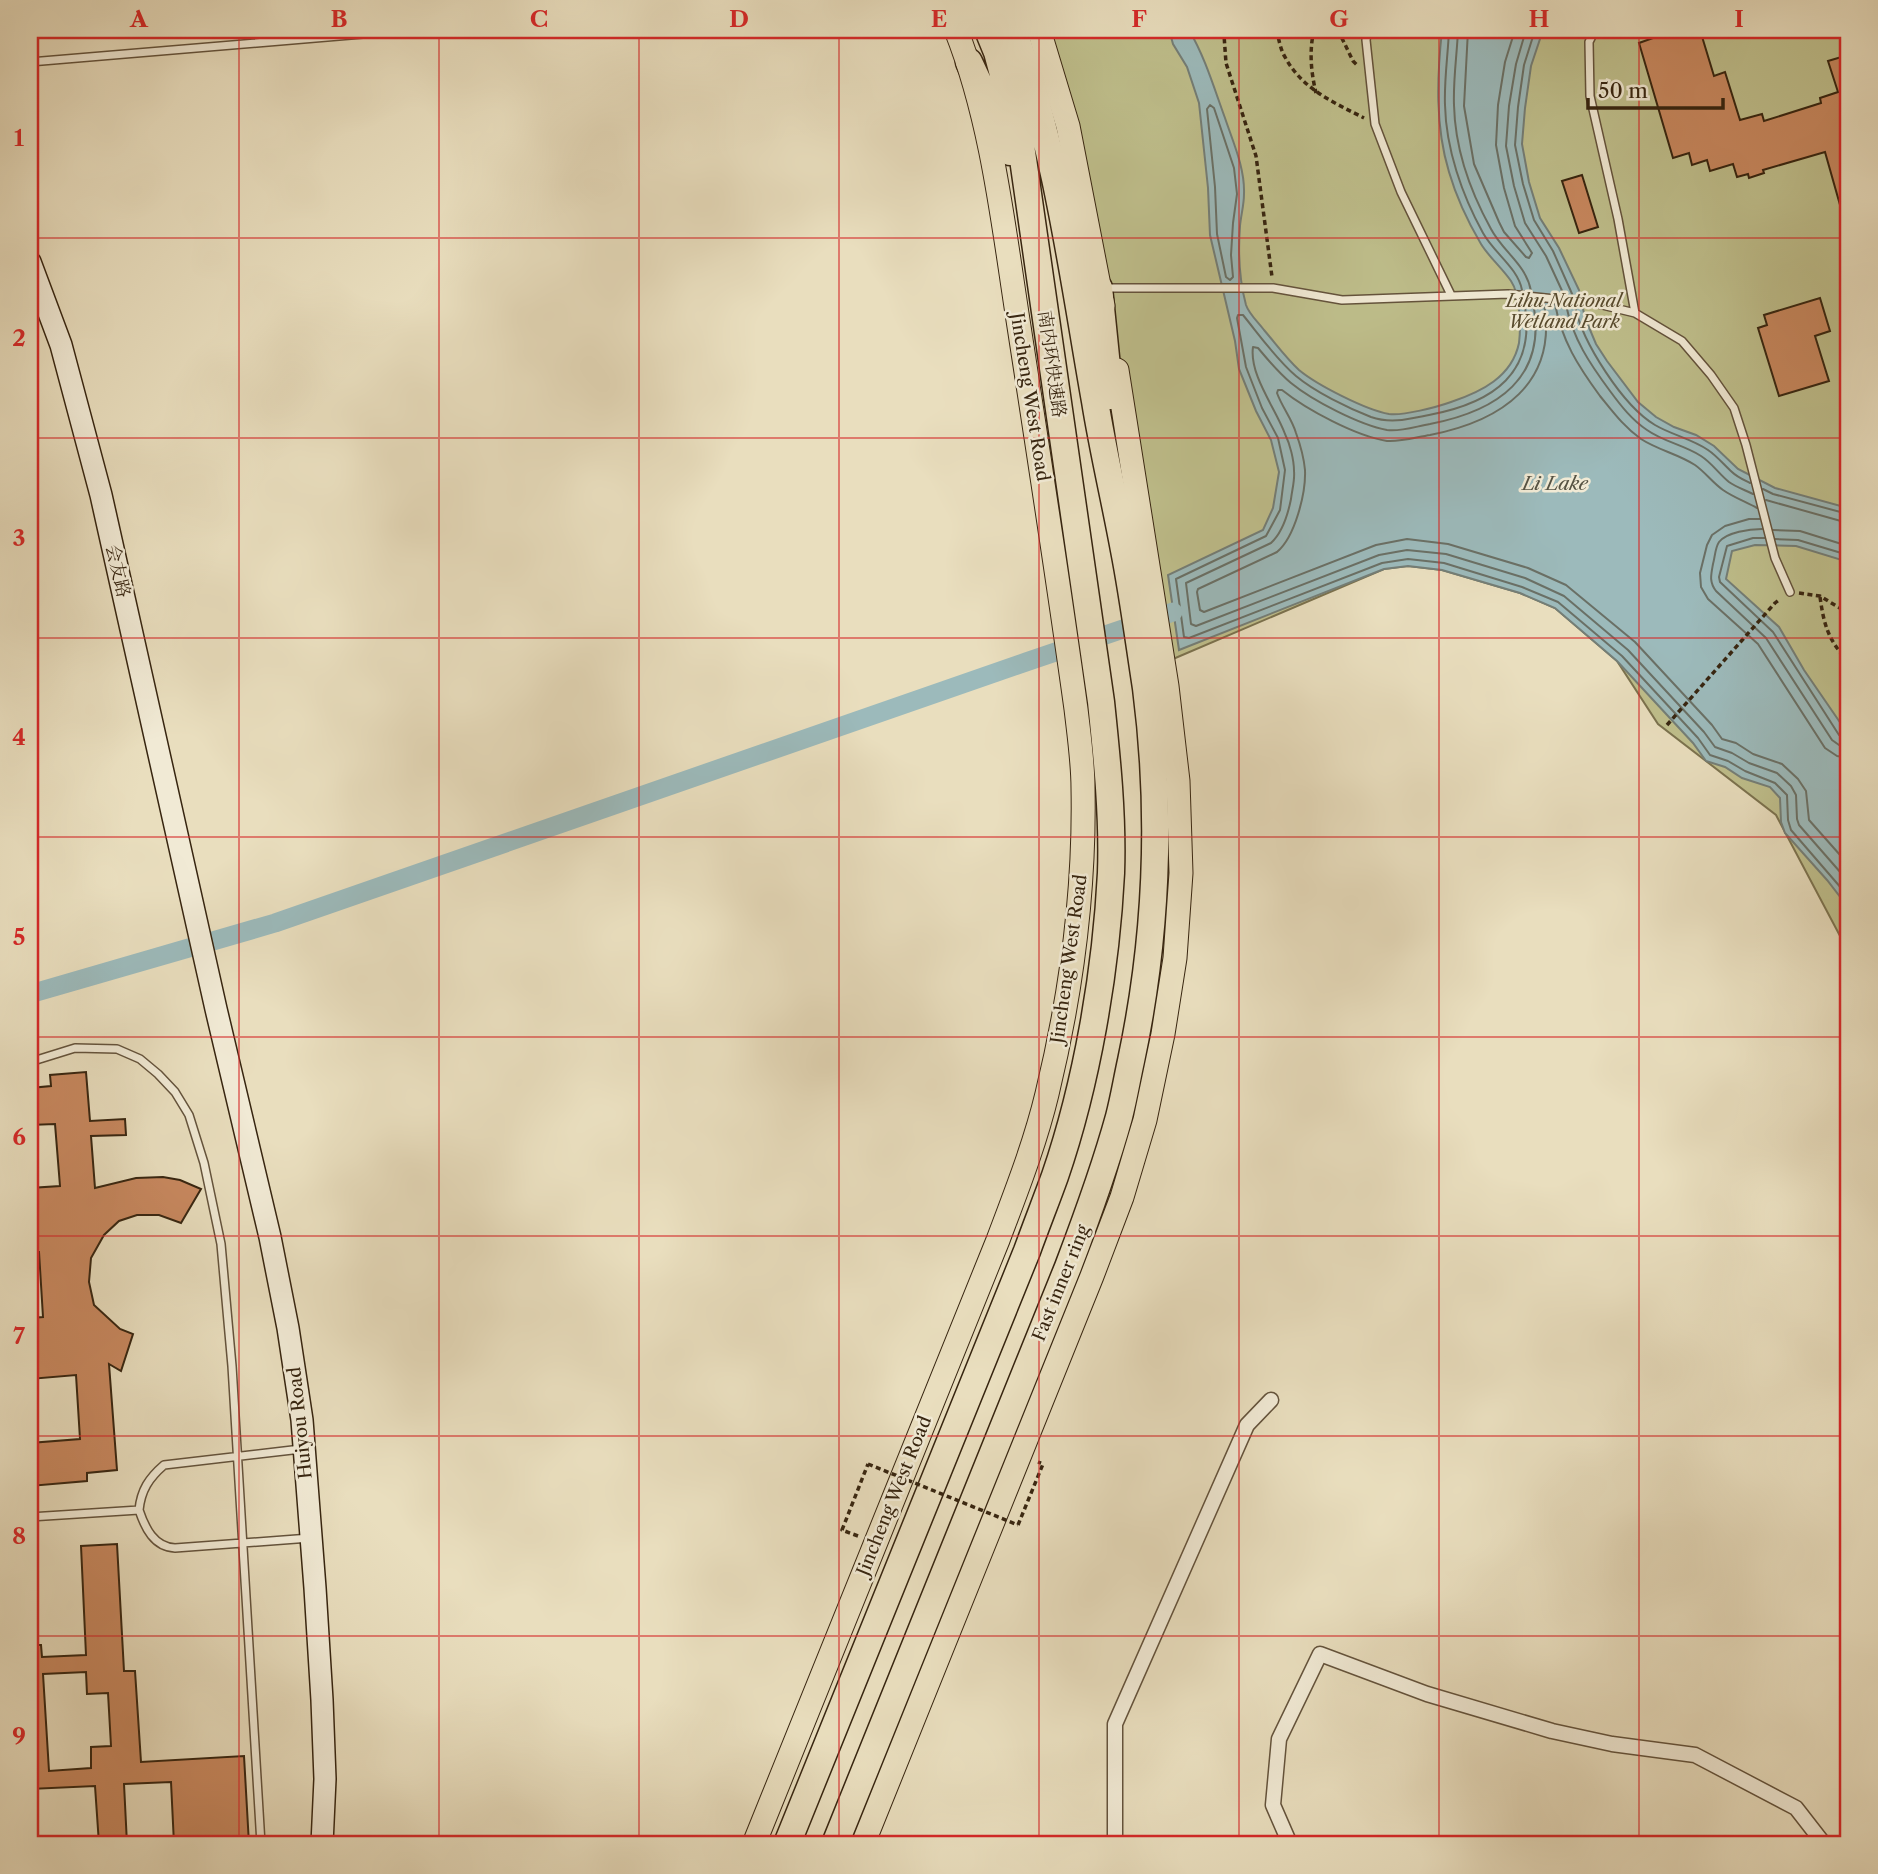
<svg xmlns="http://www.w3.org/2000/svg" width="1878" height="1874" font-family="'Libre Caslon Text','Noto Serif SC',serif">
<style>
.green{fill:#bfbf8c;stroke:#7b724e;stroke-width:2}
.water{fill:#9cbabb;stroke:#747e77;stroke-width:2}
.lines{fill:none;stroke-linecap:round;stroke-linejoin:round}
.shore{stroke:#6a7066;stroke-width:2}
.canal{stroke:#9cbabb;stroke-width:19}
.building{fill:#c8885f;stroke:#372510;stroke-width:2;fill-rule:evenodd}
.lane-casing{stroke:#64533c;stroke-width:10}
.street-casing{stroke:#64533c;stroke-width:17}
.secondary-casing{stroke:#372510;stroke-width:24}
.primary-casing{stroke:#372510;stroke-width:25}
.highway-casing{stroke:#372510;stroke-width:29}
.path{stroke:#372510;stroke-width:3.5;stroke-dasharray:5 3.5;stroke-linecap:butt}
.lane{stroke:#f1ead5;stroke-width:7}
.street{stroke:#f1ead5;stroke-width:14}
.secondary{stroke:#f1ead5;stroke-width:21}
.primary{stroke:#e9debe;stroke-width:23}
.highway{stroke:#e9debe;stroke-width:26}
.path-bridge{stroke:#372510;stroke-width:3.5;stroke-dasharray:5 3.5;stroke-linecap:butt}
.grid{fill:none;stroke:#d62828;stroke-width:2;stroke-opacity:0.55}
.labels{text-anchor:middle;stroke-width:5;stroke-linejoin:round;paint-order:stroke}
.park-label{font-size:18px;font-style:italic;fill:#594c2f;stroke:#f1ead5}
.street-label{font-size:18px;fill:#372510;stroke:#f1ead5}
.water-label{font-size:19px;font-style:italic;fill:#555243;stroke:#f1ead5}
.neatline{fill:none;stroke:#d62828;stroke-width:2.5}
.grid-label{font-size:23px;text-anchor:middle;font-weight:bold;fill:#d62828}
</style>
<rect width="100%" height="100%" fill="#e9debe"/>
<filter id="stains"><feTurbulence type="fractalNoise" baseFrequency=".00286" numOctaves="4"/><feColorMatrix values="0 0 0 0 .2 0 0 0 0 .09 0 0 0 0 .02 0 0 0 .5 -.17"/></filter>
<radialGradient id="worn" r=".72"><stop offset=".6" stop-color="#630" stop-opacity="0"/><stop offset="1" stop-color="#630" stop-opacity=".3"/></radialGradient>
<path class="green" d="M1047,30H1848V951L1776,815L1658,724L1617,661L1555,608L1520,593L1442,570L1408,566L1384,569L1166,662Z"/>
<path class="water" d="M1174,30H1189C1205,57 1214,88 1225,118C1233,142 1245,168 1244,194C1244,205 1241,215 1240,226C1238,252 1239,279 1246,305C1249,314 1258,322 1264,330C1276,344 1286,358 1299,370C1317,385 1366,410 1389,414C1403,416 1437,407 1451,402C1481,392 1512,377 1519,343C1521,327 1520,294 1511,281C1502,268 1489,257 1481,244C1468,222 1456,196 1449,172C1435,126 1437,77 1442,30H1543L1531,66L1525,108L1522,144L1529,182L1540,218L1559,248L1579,290L1585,318L1596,344L1607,361L1638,402L1656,417L1674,427L1696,435L1714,446L1738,469L1775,488L1848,508V562L1796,546L1755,545L1732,551L1726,579L1779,627L1804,670L1848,734V907L1827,880L1785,833L1781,822L1780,798L1770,787L1742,778L1725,767L1706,761L1693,743L1617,661L1555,608L1520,593L1442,570L1408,566L1384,569L1179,650L1168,575L1263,530L1273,508L1279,472L1271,440L1256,411L1239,369L1235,341L1210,235L1208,188L1199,103L1187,67L1173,44L1170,33Z"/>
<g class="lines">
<path class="shore" d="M1449,30C1448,55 1444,80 1445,105C1446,149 1462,195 1483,233C1494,253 1518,268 1522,290
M1458,30C1457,55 1453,80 1454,105C1455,148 1470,191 1491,229C1503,252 1526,264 1531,291
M1468,30L1464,106L1474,164L1499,222L1504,232L1526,257L1529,258L1532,253L1515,226L1504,188L1496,145L1498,105L1505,62L1515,30
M1526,30L1516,64L1509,106L1506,146L1514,186L1525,223L1546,256L1564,295
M1535,30L1524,65L1518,107L1515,145L1523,184L1534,220L1553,251L1573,296
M1210,105L1214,108L1234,168L1237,194L1233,223L1231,255L1233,277L1230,280L1226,277L1217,234L1215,187L1207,109Z
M1524,301C1538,373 1493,403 1429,415C1409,419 1391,424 1371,417C1348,408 1315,392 1296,376C1276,359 1260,336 1243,315H1238L1237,318L1246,367L1262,408L1278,438L1285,470L1280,510L1266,536L1176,579L1184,637L1189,638L1382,563L1408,559L1444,563L1522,587L1558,602L1622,656L1698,738L1710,755L1728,761L1745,771L1775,783L1787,795L1788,820L1791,830L1848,896
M1533,302C1548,378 1497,411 1430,424C1417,426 1401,432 1387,430C1360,425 1313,401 1291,383C1279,373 1268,360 1258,348L1253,347C1249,375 1276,409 1285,434C1290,444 1294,460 1294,471C1295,480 1292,490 1291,499C1288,514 1283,532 1271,543L1186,583L1191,624L1196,626L1379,555L1407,550L1446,554L1525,578L1564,596L1628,650L1704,732L1715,747L1732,753L1749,763L1777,773L1791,786L1796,795L1797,819L1799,825L1848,881
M1544,303C1558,384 1501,421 1430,435C1417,437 1401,442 1387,441C1356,436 1307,410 1282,390H1278L1277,393C1282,407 1292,419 1296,433C1300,444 1304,459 1305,470C1306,493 1295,537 1277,552L1198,589L1197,592L1200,610L1204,612L1376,545L1407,539L1448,544L1528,568L1566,585L1635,642L1712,725L1722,739L1736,743L1753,754L1782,764L1798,779L1806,791L1809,820L1848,864
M1555,304C1562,341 1578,366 1600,396C1613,412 1624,427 1641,439C1658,450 1678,454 1695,465C1705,472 1713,483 1723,490C1733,497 1746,502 1757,508
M1566,305C1573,339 1590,364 1610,391C1621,406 1632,420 1647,430C1664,442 1684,445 1701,456C1712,463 1719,474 1729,482C1736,487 1745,490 1753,494
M1575,306C1582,342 1623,406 1655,425C1672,435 1692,439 1708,450C1717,456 1724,465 1732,472C1737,477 1744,480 1750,483
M1763,489L1773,494L1848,514
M1766,500L1848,523
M1760,519H1749L1725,526L1712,535L1707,545L1700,573L1701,587L1708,599L1758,644L1825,748L1837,756L1848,758
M1762,529C1750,529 1727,532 1719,542C1715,548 1715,557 1713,564C1711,575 1709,582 1716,591L1766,638L1832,740L1839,745L1848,747
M1773,530L1800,531L1848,546
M1765,538H1753L1727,546L1719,577L1720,582L1773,632L1839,735L1843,738H1848
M1775,539L1798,540L1848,555"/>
<path class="canal" d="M30,994L275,923L1026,662L1173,612"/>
</g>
<path class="building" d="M1657,30H1700L1714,76L1725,72L1740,120L1762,114L1764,121L1821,103L1820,98L1838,92L1828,61L1848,55V218L1844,219L1825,152L1763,170L1764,173L1749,178L1748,174L1737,177L1733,164L1710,171L1707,160L1692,165L1689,153L1673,158L1639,43L1659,36Z
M1582,175L1598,227L1579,233L1562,181Z
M1820,298L1830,331L1815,336L1829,381L1779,396L1758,328L1767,325L1764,315Z
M86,1072L90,1121L125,1119L126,1135L91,1136L95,1188L136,1178L163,1177L180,1180L201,1189L181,1223L159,1215H137L119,1221L104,1235L91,1258L89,1282L94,1305L120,1329L133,1334L121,1371L109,1364L117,1470L87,1473V1481L30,1486V1443L80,1439L76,1375L30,1379V1318L43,1317L39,1252H30V1188L60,1186L55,1124L30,1125V1088L51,1086L50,1075Z
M117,1544L124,1671H135L141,1762L244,1756L249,1844H174L171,1782L124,1784L127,1844H99L95,1786L30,1789V1645H41L42,1657L86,1655L81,1546ZM86,1672L87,1694L108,1693L111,1746L91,1747V1768L49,1771L43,1674Z"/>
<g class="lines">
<defs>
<path id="lane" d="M1368,30L1366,40L1375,124L1401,192L1451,295
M1595,30L1589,42L1590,96L1618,219L1635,313
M30,62L410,30
M1103,288H1273L1342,300L1508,294L1594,303L1635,313L1682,341L1711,375L1734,408L1746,445L1775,558L1790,592
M30,1062L75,1048L117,1049L140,1059L158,1074L175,1092L189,1115L204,1163L221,1244L232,1366L261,1844
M139,1510C141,1490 149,1478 164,1465L301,1449
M30,1517L139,1510C145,1528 154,1547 175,1548L310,1538"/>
<path id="street" d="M1115,1844V1724L1247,1425L1271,1400
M1290,1844L1273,1805L1279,1739L1320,1654L1427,1694L1552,1731L1612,1744L1695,1755L1796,1808L1824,1844"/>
<path id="secondary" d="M30,262L61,345L101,495L216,1009L270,1237L288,1328L302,1420L315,1588L322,1700L325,1779L322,1844"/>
<path id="primary" d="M1039,30L1068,126L1103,306
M754,1844L998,1240C1016,1192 1035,1144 1047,1094C1071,995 1085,890 1083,788C1083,762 1079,735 1076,709C1058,579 1038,450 1018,320C1003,223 992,121 956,30
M863,1844L1092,1276L1122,1197L1145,1120L1163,1034L1175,958L1181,873L1178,781L1167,686L1117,370"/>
<path id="highway" d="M969,62L1006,141L1010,152
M1099,288L1110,396
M787,1844L1027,1251C1036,1226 1046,1201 1055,1176C1087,1083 1106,971 1111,873C1113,816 1107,759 1101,702L1020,138L997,52L988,30
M835,1844L1068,1267C1087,1217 1105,1168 1119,1117C1124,1098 1127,1079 1131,1061C1157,938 1162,812 1146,688C1139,643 1133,596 1124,550C1115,501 1103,451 1095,401C1073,277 1057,149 1013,30"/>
</defs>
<use href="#lane" class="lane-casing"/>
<use href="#street" class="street-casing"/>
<use href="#secondary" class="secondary-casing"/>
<use href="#primary" class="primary-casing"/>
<use href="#highway" class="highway-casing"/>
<path class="path" d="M1225,30L1224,35L1226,63L1256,156L1272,277
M1276,30C1279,38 1280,49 1285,57C1302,89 1333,102 1364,118
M1314,30C1309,51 1311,72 1316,93
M1338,30L1353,61L1357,65
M1799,593L1820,596L1848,613
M1820,597C1824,625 1828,640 1848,661
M1667,725L1775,603L1780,599
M1018,1525L1043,1464L1038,1462
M858,1536L842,1530L868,1464"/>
<use href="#lane" class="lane"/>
<use href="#street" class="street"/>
<use href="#secondary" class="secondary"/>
<use href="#primary" class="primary"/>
<use href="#highway" class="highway"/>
<path class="path-bridge" d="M868,1464L1018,1525"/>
</g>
<path class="grid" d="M239,30V1844M439,30V1844M639,30V1844M839,30V1844M1039,30V1844M1239,30V1844M1439,30V1844M1639,30V1844M30,238H1848M30,438H1848M30,638H1848M30,837H1848M30,1037H1848M30,1236H1848M30,1436H1848M30,1636H1848"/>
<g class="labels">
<g class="park-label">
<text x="1564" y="307">Lihu National<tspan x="1564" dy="21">Wetland Park</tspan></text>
</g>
<g class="street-label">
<text transform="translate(1052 364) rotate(82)" y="6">南内环快速路</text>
<text transform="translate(1030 397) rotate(81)" y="6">Jincheng West Road</text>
<text transform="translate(118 571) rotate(77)" y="6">会友路</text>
<text transform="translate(1069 959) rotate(-82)" y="6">Jincheng West Road</text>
<text transform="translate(1061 1283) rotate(-68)" y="6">Fast inner ring</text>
<text transform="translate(300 1423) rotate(-96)" y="6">Huiyou Road</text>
<text transform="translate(894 1496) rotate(-68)" y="6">Jincheng West Road</text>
</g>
<g class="water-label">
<text x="1555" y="490">Li Lake</text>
</g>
</g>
<rect width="1878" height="1874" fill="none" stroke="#e9debe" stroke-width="77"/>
<path d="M1588 98v10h135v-10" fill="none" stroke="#372510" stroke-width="3.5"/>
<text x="1598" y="98" font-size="21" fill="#372510" stroke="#f1ead5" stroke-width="5" paint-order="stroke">50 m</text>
<rect x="38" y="38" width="1802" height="1798" class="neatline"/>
<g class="grid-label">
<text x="139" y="27">A</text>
<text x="339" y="27">B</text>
<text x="539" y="27">C</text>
<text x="739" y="27">D</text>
<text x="939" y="27">E</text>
<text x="1139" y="27">F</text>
<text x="1339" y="27">G</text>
<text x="1539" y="27">H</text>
<text x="1739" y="27">I</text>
<text x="19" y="146">1</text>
<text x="19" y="346">2</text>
<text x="19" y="546">3</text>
<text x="19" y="745">4</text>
<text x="19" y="945">5</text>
<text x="19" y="1145">6</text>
<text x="19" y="1344">7</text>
<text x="19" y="1544">8</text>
<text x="19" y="1744">9</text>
</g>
<rect width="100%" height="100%" filter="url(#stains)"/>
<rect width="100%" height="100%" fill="url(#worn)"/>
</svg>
